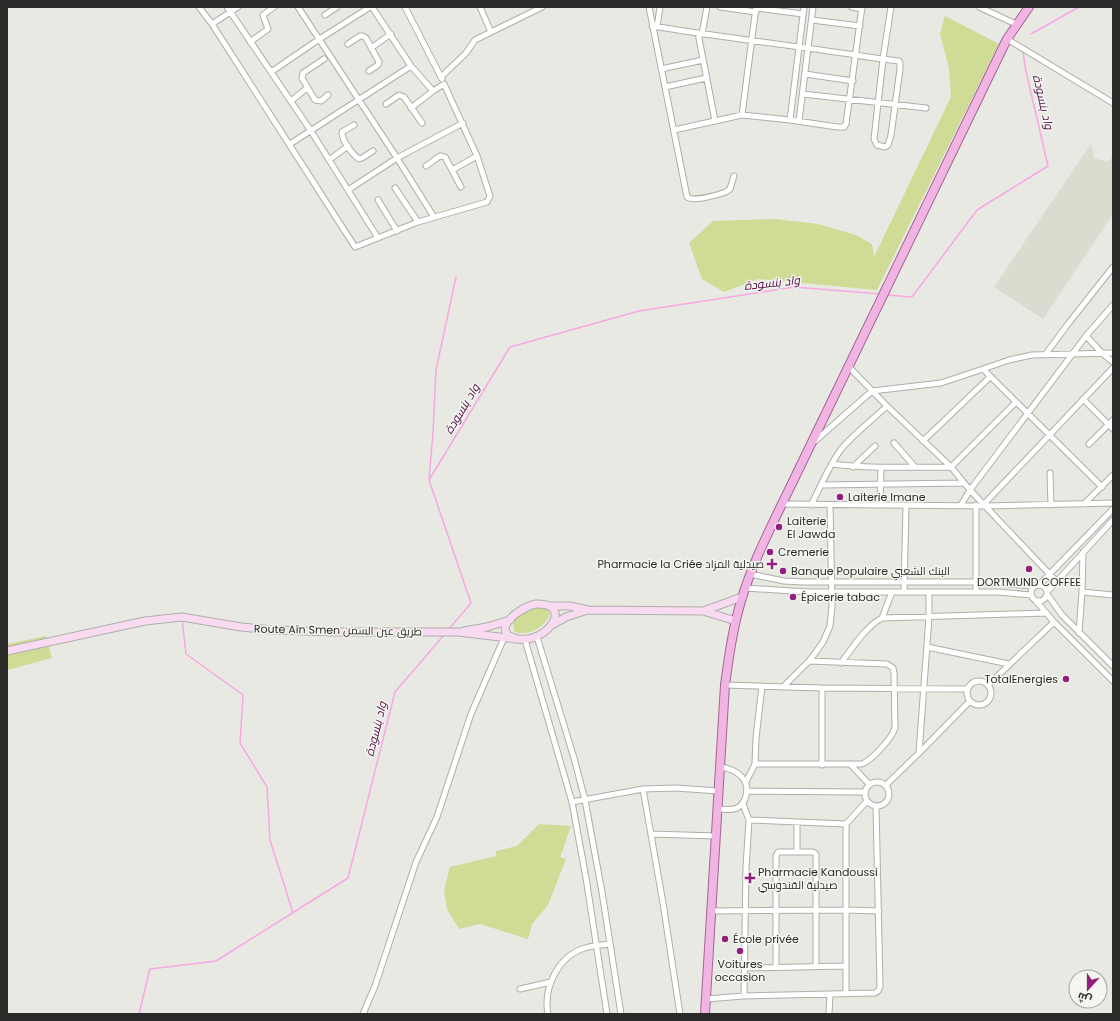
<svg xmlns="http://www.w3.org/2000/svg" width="1120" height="1021" font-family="Poppins,Cairo,sans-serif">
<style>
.built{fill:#dadccf}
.green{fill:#d0db96}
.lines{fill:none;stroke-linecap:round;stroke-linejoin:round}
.stream{stroke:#f8a7e3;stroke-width:1.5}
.street-casing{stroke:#aeafa9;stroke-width:7}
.secondary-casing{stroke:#aeafa9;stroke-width:9}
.primary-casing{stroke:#a56595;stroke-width:10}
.street{stroke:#fff;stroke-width:5}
.secondary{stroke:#f8daf1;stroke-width:7}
.primary{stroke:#f1b5e3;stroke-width:8}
.poi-dot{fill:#921f7e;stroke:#f5f6f0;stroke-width:1.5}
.labels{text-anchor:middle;stroke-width:3;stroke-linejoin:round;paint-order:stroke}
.poi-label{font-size:11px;fill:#2a2b28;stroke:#f5f6f0;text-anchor:start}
.street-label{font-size:11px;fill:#2a2b28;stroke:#f5f6f0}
.water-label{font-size:12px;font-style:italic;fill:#520b46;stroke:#f5f6f0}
</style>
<rect width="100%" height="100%" fill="#e8e9e3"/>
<path class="built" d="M1091,144L1094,158L1108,162L1113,156V214L1043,319L994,287Z"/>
<path class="green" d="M945,16L999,44L877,290L758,279L724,292L702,279L689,243L713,221L775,219L818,224L856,235L872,244L874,257L951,97L949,68L940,34Z
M532,606L549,609C553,624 526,639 514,631L513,624L515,616Z
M46,636L52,658L7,670V644Z
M539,824L571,826L560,857L566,859L564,864L548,905L532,924L528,939L480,924L459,929L447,909L444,890L450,867L496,856V851L517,846Z"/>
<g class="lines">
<path class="stream" d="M1031,34L1079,7
M886,295L912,297L977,210L1048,166L1025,67L1023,51
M429,479L433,433L436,370L456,277
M182,619L186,654L243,695L240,743L267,787L270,840L293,913
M449,629L471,603L429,480L510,347L639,311L794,287L881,294
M139,1014L150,969L216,961L348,878L395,692L444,635"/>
<defs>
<path id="street" d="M199,7L212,24L355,247L418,222L487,202L490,196L477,156L444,84L433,91L411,66L372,7
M227,7L311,131L378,238
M298,7L397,158L434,217
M405,7L442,79
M480,7L491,32
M649,7L687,197C694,202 717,195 726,192L730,189L734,176
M720,7L756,12
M852,7L862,9
M979,7L1016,24
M756,8L803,14
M325,15L337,7
M812,20L860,26
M212,24L238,7
M652,26C720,37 788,45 856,55C870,58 885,59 899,61L900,63V69L891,135L888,145L885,147L877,145L874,139L883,59L891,7
M657,27L660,7
M698,33L715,121
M702,34L707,7
M1007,39L1113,103
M250,42L268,29L263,15L274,7
M348,44L360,36H363L366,38L379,62L378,65L369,71
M371,48L391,34
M324,59L303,73L302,78L315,100L321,101L328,95
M661,69L703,60
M271,72L318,40L370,7
M805,74L853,81
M441,77L466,53L475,40L542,7
M665,87L706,78
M803,94L926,108
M291,101L307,88
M386,104L399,95L404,97L422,123
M411,108L433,91
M742,115L756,7
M790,120L804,7
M799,121L813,7
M354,125L342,132C342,141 352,154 359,159L362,158L373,151
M674,130L742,115L790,120L837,127H844L846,124L862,7
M290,144L411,66
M329,160L348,146
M426,166L440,156L445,157L461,187
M452,170L477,156
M395,188L418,222
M348,190L397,158L463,123
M378,200L397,231
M1086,336L1103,354L1113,362
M1045,355L1068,324L1113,267
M848,366L887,406L951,467L970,490L1056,581
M983,369L1009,360L1032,355L1113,353
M1083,399L1113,429
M815,441L872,391L941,383L983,369L1102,487
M923,441L990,377
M894,443L915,467
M1089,444L1113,420
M832,464C871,469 911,467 951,467L1016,402
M853,467L875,446
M1050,473L1051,505
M821,485L964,483
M782,504L986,506L1113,503
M984,504L1113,368
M1084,504L1113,475
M811,505C821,486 829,465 842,448C855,433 872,420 887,406
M880,505L881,468
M961,505L970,490L1086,336L1113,305
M976,505V592
M750,574L784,581L803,582H976L1036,586
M1031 593a8 8 0 1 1 16 0a8 8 0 1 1-16 0Z
M1039,585L1113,509
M745,588L807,592H998L1031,595
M904,592L906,506
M1047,592L1113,520
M1082,592L1113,595
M1047,594L1062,615L1113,666
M1036,601L1054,622L1113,681
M882,618L892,592
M1079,633L1082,592L1083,552
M537,637L574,758L585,800L602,892L621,1014
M525,640L572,802L586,878L607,1014
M927,647L1009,664
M841,663C851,650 866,626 882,618L1045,613
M967 693a12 12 0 1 1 24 0a12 12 0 1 1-24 0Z
M725,685L822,688L968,689
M988,685L1054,622
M783,687L809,661L816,652L823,642L830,626L832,606L830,505
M822,688V765
M919,753L929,617V592
M755,764H862C872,760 892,738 895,728L894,673L893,668L887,664L809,661
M850,764L869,784
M865 794a12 12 0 1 1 24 0a12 12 0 1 1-24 0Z
M746,782L755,764L756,738L762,686
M886,785L919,753L970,701
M643,789L663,903L680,1014
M747,791L865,792
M572,802L643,789L675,788L719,791
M743,804L749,820L746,867L744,996
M717,809C724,809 731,811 737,808C741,806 743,803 745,799C752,780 737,769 720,767
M749,820L846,824
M651,834L716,836
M797,852V822
M711,911L846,910L879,911
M776,967V856L778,852H813L816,854V966
M745,968L846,966
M520,989L551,982
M846,994V824L867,801
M706,999L744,996L875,993L878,991L880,987L876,806
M363,1014L375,986L416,862L437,817L471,714L504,638
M548,1014C543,988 558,956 585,948C593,945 602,945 610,944
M829,1014L830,994"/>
<path id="secondary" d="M536,604C575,603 547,644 518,639C515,638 509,637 507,634C498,621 526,606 536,604Z
M550,606H570L588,610
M703,611L742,597
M552,625L566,617L588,610L703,611L736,621
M464,631L487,627L510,620
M7,651L145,621L182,617L241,627L274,630L334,632H458L516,639"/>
<path id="primary" d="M705,1014L725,685C729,656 733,626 742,598C752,565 767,535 782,504L1007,39L1029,7"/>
</defs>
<use href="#street" class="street-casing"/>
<use href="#secondary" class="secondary-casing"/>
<use href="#primary" class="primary-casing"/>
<use href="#street" class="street"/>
<use href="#secondary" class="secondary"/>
<use href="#primary" class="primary"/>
</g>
<g class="poi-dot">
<circle cx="840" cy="497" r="4"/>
<circle cx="779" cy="527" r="4"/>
<circle cx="770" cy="552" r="4"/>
<path d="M770 558h4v4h4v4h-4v4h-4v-4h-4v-4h4z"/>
<circle cx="1029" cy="569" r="4"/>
<circle cx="783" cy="571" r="4"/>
<circle cx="793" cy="597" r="4"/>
<circle cx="1066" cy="679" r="4"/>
<path d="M748 872h4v4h4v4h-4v4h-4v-4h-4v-4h4z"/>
<circle cx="725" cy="939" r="4"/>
<circle cx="740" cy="951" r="4"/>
</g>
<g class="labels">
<g class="poi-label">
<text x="848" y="501">Laiterie Imane</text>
<text x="787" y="525">Laiterie<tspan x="787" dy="13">El Jawda</tspan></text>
<text x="778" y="556">Cremerie</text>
<text x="764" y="568" text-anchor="end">Pharmacie la Criée صيدلية المزاد</text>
<text x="791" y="575">Banque Populaire البنك الشعبي</text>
<text x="1029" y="586" text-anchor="middle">DORTMUND COFFEE</text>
<text x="801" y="601">Épicerie tabac</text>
<text x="1058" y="683" text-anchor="end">TotalEnergies</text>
<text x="758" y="876">Pharmacie Kandoussi<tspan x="758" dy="13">صيدلية القندوسي</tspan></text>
<text x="733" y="943">École privée</text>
<text x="740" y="968" text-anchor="middle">Voitures<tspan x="740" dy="13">occasion</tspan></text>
</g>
<g class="street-label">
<text transform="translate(338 630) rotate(1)" y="4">Route Aïn Smen طريق عين السمن</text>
</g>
<g class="water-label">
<text transform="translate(1043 102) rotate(77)" y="4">واد بنسودة</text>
<text transform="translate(772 283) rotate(-6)" y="4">واد بنسودة</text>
<text transform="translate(462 409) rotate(-59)" y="4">واد بنسودة</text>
<text transform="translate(376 729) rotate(-76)" y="4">واد بنسودة</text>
</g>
</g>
<rect width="1120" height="1021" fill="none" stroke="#2a2b28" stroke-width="16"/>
<g transform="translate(1088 989) rotate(201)"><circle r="19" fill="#f5f6f0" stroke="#a4a5a0"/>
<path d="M0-3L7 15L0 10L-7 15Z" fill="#921f7e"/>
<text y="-6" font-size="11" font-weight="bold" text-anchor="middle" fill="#2a2b28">ش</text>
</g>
</svg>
